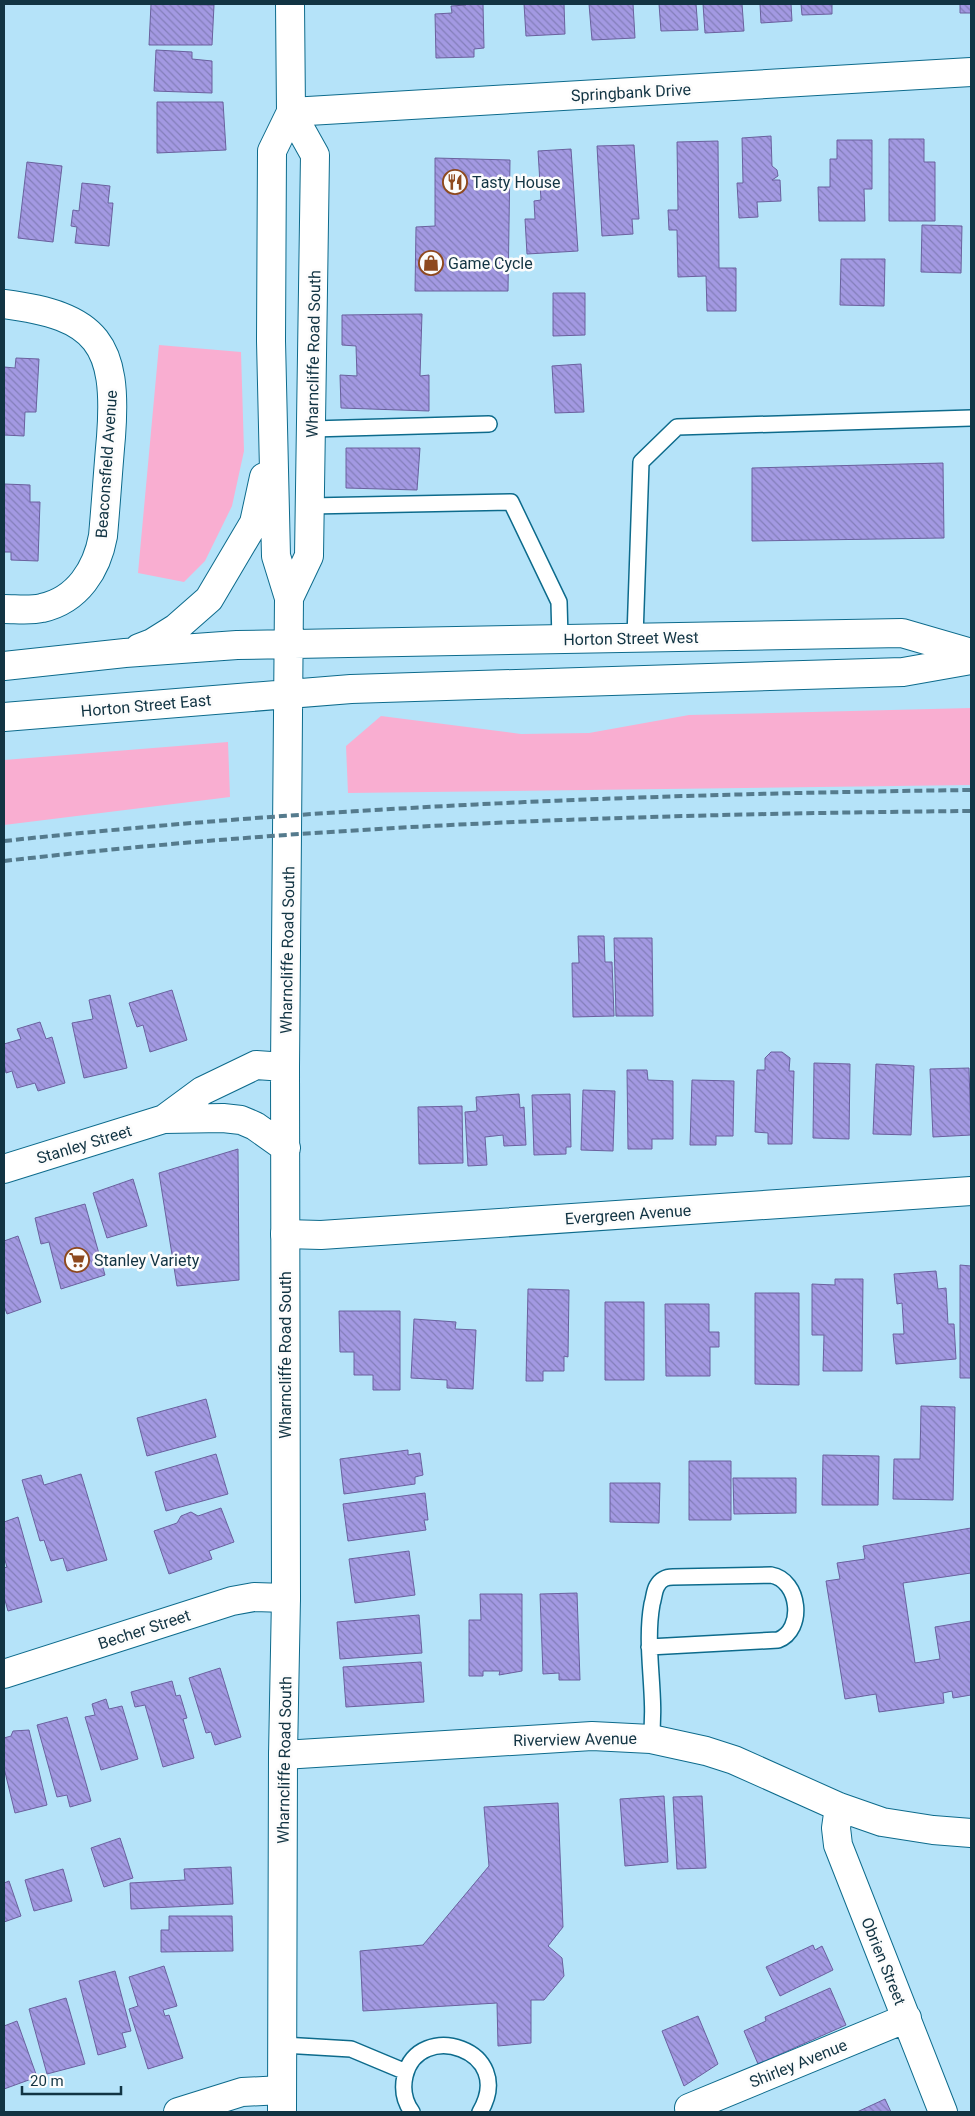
<svg xmlns="http://www.w3.org/2000/svg" width="975" height="2116" font-family="Roboto,sans-serif">
<style>
.grass{fill:#f9aed1}
.building{fill:url(#building-back-hatch);stroke:#6a619e}
.lines{fill:none;stroke-linecap:round;stroke-linejoin:round}
.lane-casing{stroke:#0d6b8c;stroke-width:18}
.street-casing{stroke:#0d6b8c;stroke-width:30}
.secondary-casing{stroke:#0d6b8c;stroke-width:30}
.lane{stroke:#fff;stroke-width:15}
.street{stroke:#fff;stroke-width:28}
.secondary{stroke:#fff;stroke-width:28}
.rail{stroke:#557b8d;stroke-width:4;stroke-dasharray:8 4;stroke-linecap:butt}
.labels{text-anchor:middle;stroke-width:5;stroke-linejoin:round;paint-order:stroke}
.street-label{font-size:16px;fill:#123443;stroke:#fcfcfc}
.poi-label{font-size:16px;fill:#123443;stroke:#fcfcfc;text-anchor:start}
</style>
<defs>
<pattern id="building-back-hatch" width="6" height="6" patternUnits="userSpaceOnUse" patternTransform="scale(1.25)"><rect width="6" height="6" fill="#a399e2"/><path d="M-1 5l2 2M0 0l6 6M5-1l2 2" fill="none" stroke="#837eb9"/></pattern>
</defs>
<rect width="100%" height="100%" fill="#b5e3f9"/>
<path class="grass" d="M159,345L241,352L244,451L232,506L205,561L184,582L138,573Z
M971,708V785L348,793L346,746L381,716L521,734L589,733L689,715Z
M228,742L230,797L4,825V760Z"/>
<path class="building" d="M151,4L214,5L212,45H149Z
M466,4H483L484,48L474,49V57L436,58L435,14L452,13L451,6L466,5Z
M524,4H564L565,34L526,36Z
M589,4H633L635,38L592,40Z
M659,4H696L698,30L661,31Z
M703,4H742L744,31L705,33Z
M760,4H791L792,21L761,23Z
M801,4H832V14L802,15Z
M960,4H971V13H960Z
M156,50L192,52V59L212,61V93L154,91Z
M157,102H223L226,150L157,153Z
M771,136L772,166L777,170L778,176L772,180H780L781,201L757,202L758,217L739,218L737,183H743L742,138Z
M889,139H924V162H935V221H889Z
M837,140H872V189H864L865,221H819L818,187H830V159H837Z
M718,141L719,268H736V311H707L706,276L678,277L677,230H669L668,210H678L677,142Z
M634,145L639,219H632L633,234L602,236L597,146Z
M571,149L578,251L527,254L525,219H535L534,201L541,200L538,151Z
M435,158L510,160L508,291H415L416,227L435,226Z
M27,162L62,166L53,242L18,238Z
M82,183L110,186L108,203H113L109,246L75,243L77,227L71,226L73,210L79,211Z
M922,225L962,226L961,273L921,272Z
M841,259H885L884,306L840,305Z
M553,293H585V335L553,336Z
M422,314L420,376L429,375V411L341,408L340,375L357,376L356,346L342,345V315Z
M16,358L39,359L36,412H25L24,436L4,435V367L15,368Z
M581,364L584,412L555,413L552,366Z
M346,448H420L417,490L346,488Z
M943,463L944,538L752,541V468Z
M4,484L30,485V502H40L38,561L11,560V552H4Z
M578,936H604L605,962H612L614,1016L573,1017L572,963H579Z
M614,938H652L653,1016H616Z
M172,990L187,1040L150,1052L143,1025L137,1027L129,1003Z
M110,995L127,1068L84,1078L72,1023L93,1019L89,1000Z
M40,1022L46,1039L52,1037L65,1083L38,1091L35,1083L17,1088L12,1071L6,1073L4,1064V1044L21,1039L17,1029Z
M771,1052H782L790,1058L789,1071H794L792,1144H768V1133L755,1132L757,1070H765V1058Z
M814,1063L850,1064L849,1139L813,1138Z
M876,1064L914,1066L911,1135L873,1134Z
M969,1068L971,1135L933,1137L930,1069Z
M627,1070H647L648,1080L673,1081V1139H652V1149H628Z
M692,1080L734,1081L733,1136H716V1145H690Z
M583,1090L615,1091L613,1151L581,1150Z
M519,1094L520,1108L524,1107L526,1145L504,1146L503,1135L485,1137L487,1165L468,1166L465,1112L477,1111L476,1097Z
M570,1094L571,1147H566V1154L534,1155L532,1095Z
M462,1106L463,1163L419,1164L418,1107Z
M238,1149L239,1280L177,1286L159,1173Z
M133,1179L147,1226L107,1238L93,1193Z
M85,1204L105,1275L61,1289L49,1242L41,1244L35,1218Z
M18,1236L41,1302L7,1314L4,1306V1241Z
M960,1265L971,1266V1378H960Z
M936,1271L938,1289L946,1288L948,1324H954L956,1359L896,1364L893,1334H904L902,1303L897,1304L894,1274Z
M835,1279H863L862,1371H823L824,1335H812V1284L835,1285Z
M528,1289L569,1290L568,1357L564,1356V1371H543V1381H526Z
M755,1293H799V1385L755,1384Z
M605,1302H644V1380H605Z
M665,1304H709V1332H719V1347H710V1376H666Z
M339,1311H400V1390H373V1375H354V1352H340Z
M414,1319L456,1322L455,1329L476,1330L473,1389L447,1388V1380L411,1378Z
M206,1399L216,1437L147,1456L137,1418Z
M921,1406L955,1407L953,1500L893,1499L894,1459H920Z
M408,1450V1455L420,1453L423,1475L415,1477V1484L344,1494L340,1459Z
M216,1454L228,1494L166,1511L155,1472Z
M823,1455L879,1456L878,1505H822Z
M689,1461H731V1520H689Z
M81,1474L107,1560L67,1571L63,1558L51,1561L44,1540L40,1541L22,1480L41,1475L44,1485Z
M733,1478H796V1513L734,1514Z
M610,1483H660L659,1523L610,1522Z
M425,1493L428,1520H424L426,1530L348,1541L343,1504Z
M221,1508L234,1542L209,1551L212,1559L169,1574L154,1531L177,1523L181,1516L191,1512L198,1516Z
M18,1517L42,1602L8,1611L4,1597V1568L7,1567L4,1557V1522Z
M971,1528V1573L903,1583L915,1663L940,1659L935,1627L971,1621V1695L953,1698L952,1691L943,1693L944,1703L879,1712L876,1694L845,1699L826,1581L840,1579L837,1563L865,1559L863,1546Z
M409,1551L415,1595L355,1603L349,1559Z
M577,1593L580,1680H559V1673L543,1674L540,1594Z
M480,1594H522V1671L499,1675L500,1671H483V1676H469V1620H481Z
M419,1615L422,1653L340,1659L337,1622Z
M421,1662L424,1702L346,1707L343,1667Z
M220,1668L241,1737L215,1745L211,1732L206,1733L189,1678Z
M172,1681L176,1696L180,1695L187,1718L183,1719L194,1758L163,1767L145,1705L135,1707L131,1692Z
M106,1699L109,1709L122,1706L138,1759L101,1770L85,1717L95,1715L92,1704Z
M67,1717L91,1801L70,1807L67,1795L57,1797L37,1725Z
M29,1730L47,1805L15,1813L4,1768V1738L11,1736L13,1731Z
M664,1796L668,1862L625,1866L620,1799Z
M702,1796L706,1868L677,1869L673,1797Z
M558,1803L563,1927L548,1946L562,1958L564,1976L544,2000H531V2043L498,2046L497,2003L363,2011L360,1951L423,1945L489,1866L484,1807Z
M120,1838L133,1878L104,1887L91,1848Z
M231,1867L233,1904L131,1909L130,1883L185,1880L184,1869Z
M63,1869L72,1901L34,1911L25,1880Z
M9,1881L21,1916L4,1922V1883Z
M169,1916H232L233,1951L161,1952V1930H169Z
M813,1945L815,1950L822,1946L833,1970L780,1996L766,1967Z
M164,1966L177,2006L163,2010L165,2016L169,2015L183,2058L148,2069L129,2009L138,2006L129,1977Z
M115,1971L131,2031L122,2033L126,2047L98,2055L79,1981Z
M830,1988L846,2025L758,2064L744,2031L766,2021L765,2017Z
M66,1998L85,2064L47,2074L29,2009Z
M698,2016L718,2064L684,2086L662,2031Z
M17,2021L37,2077L4,2089V2026Z
M885,2099L891,2112H857Z"/>
<g class="lines">
<defs>
<path id="lane" d="M312,429L489,424
M310,506L511,502L559,602L560,639
M635,637L641,462L677,427L971,418
M649,1647L778,1640C805,1630 800,1580 771,1575L673,1577C666,1577 661,1579 657,1586C654,1591 654,1598 652,1604C644,1649 657,1694 651,1739
M283,2045L351,2049L406,2072
M412,2112C404,2101 402,2089 405,2076C418,2019 517,2049 480,2112"/>
<path id="street" d="M291,112L971,72
M4,304C98,316 118,344 111,437C108,470 106,503 103,536C97,569 78,600 42,608C30,611 16,609 4,609
M285,1234L321,1235L971,1191
M4,1674L232,1601L254,1597L286,1598
M283,1755L592,1736L651,1739L706,1751L734,1760L839,1807L882,1822L933,1830L971,1833
M839,1807L836,1828L838,1845L943,2112
M689,2108L907,2018
M178,2112L242,2092L282,2090"/>
<path id="secondary" d="M289,598L309,556L315,155L291,112
M139,648L152,643L176,628L209,599L254,523L264,477
M4,666L125,653L237,645L902,633L971,653
M4,717L351,689L903,672L971,660
M164,1119L202,1091L256,1065L285,1067
M4,1169L164,1119L223,1118L241,1120L255,1126L286,1148
M282,2112L283,1755L286,1598L285,1067L289,598L276,556L271,341L272,151L291,112L290,4"/>
</defs>
<use href="#lane" class="lane-casing"/>
<use href="#street" class="street-casing"/>
<use href="#secondary" class="secondary-casing"/>
<use href="#lane" class="lane"/>
<use href="#street" class="street"/>
<use href="#secondary" class="secondary"/>
<path class="rail" d="M4,841C325,806 649,794 971,790
M4,861C324,824 649,814 971,811"/>
</g>
<defs>
<symbol id="restaurant-ring" viewBox="-11 -11 22 22"><circle r="9.5" fill="#fcfcfc" stroke="#8e491e" stroke-width="1.5"/><path d="M-5-6h1v4h1v-4h1v4h1v-4h1v5L-1.5 .5V6h-2V.5L-5-1ZM5-6V6H3V1.5H1.5Q1.5-4 5-6Z" fill="#8e491e"/></symbol>
<symbol id="shop-ring" viewBox="-11 -11 22 22"><circle r="9.5" fill="#fcfcfc" stroke="#8e491e" stroke-width="1.5"/><path d="M-5-2.5h2.3a2.7 3.5 0 0 1 5.4 0H5L5.5 6h-11ZM-1.5-2.5h3a1.5 2.3 0 0 0-3 0Z" fill="#8e491e"/></symbol>
<symbol id="supermarket-ring" viewBox="-11 -11 22 22"><circle r="9.5" fill="#fcfcfc" stroke="#8e491e" stroke-width="1.5"/><path d="M-6-5.5h2.5l.6 2H6L4.5 2H-2.5L-4.4-4H-6ZM-1.5 3.2a1.3 1.3 0 1 0 .1 0ZM3 3.2a1.3 1.3 0 1 0 .1 0Z" fill="#8e491e"/></symbol>
</defs>
<g fill-rule="evenodd">
<use href="#restaurant-ring" x="441" y="168" width="28" height="28"/>
<use href="#shop-ring" x="417" y="249" width="28" height="28"/>
<use href="#supermarket-ring" x="63" y="1246" width="28" height="28"/>
</g>
<g class="labels">
<g class="street-label">
<text transform="translate(631 92) rotate(-3)" y="6">Springbank Drive</text>
<text transform="translate(313 354) rotate(-89)" y="6">Wharncliffe Road South</text>
<text transform="translate(106 464) rotate(-86)" y="6">Beaconsfield Avenue</text>
<text transform="translate(631 638) rotate(-1)" y="6">Horton Street West</text>
<text transform="translate(146 705) rotate(-5)" y="6">Horton Street East</text>
<text transform="translate(287 950) rotate(-89)" y="6">Wharncliffe Road South</text>
<text transform="translate(84 1144) rotate(-17)" y="6">Stanley Street</text>
<text transform="translate(628 1214) rotate(-4)" y="6">Evergreen Avenue</text>
<text transform="translate(285 1355) rotate(-90)" y="6">Wharncliffe Road South</text>
<text transform="translate(144 1629) rotate(-18)" y="6">Becher Street</text>
<text transform="translate(575 1739) rotate(-1)" y="6">Riverview Avenue</text>
<text transform="translate(284 1760) rotate(-89)" y="6">Wharncliffe Road South</text>
<text transform="translate(884 1961) rotate(68)" y="6">Obrien Street</text>
<text transform="translate(798 2063) rotate(-22)" y="6">Shirley Avenue</text>
</g>
<g class="poi-label">
<text x="472" y="188">Tasty House</text>
<text x="448" y="269">Game Cycle</text>
<text x="94" y="1266">Stanley Variety</text>
</g>
</g>
<rect width="975" height="2116" fill="none" stroke="#123443" stroke-width="10"/>
<path d="M22 2086v8h99v-8" fill="none" stroke="#123443" stroke-width="2.5"/>
<text x="30" y="2086" font-size="15" fill="#123443" stroke="#fcfcfc" stroke-width="4" paint-order="stroke">20 m</text>
</svg>
